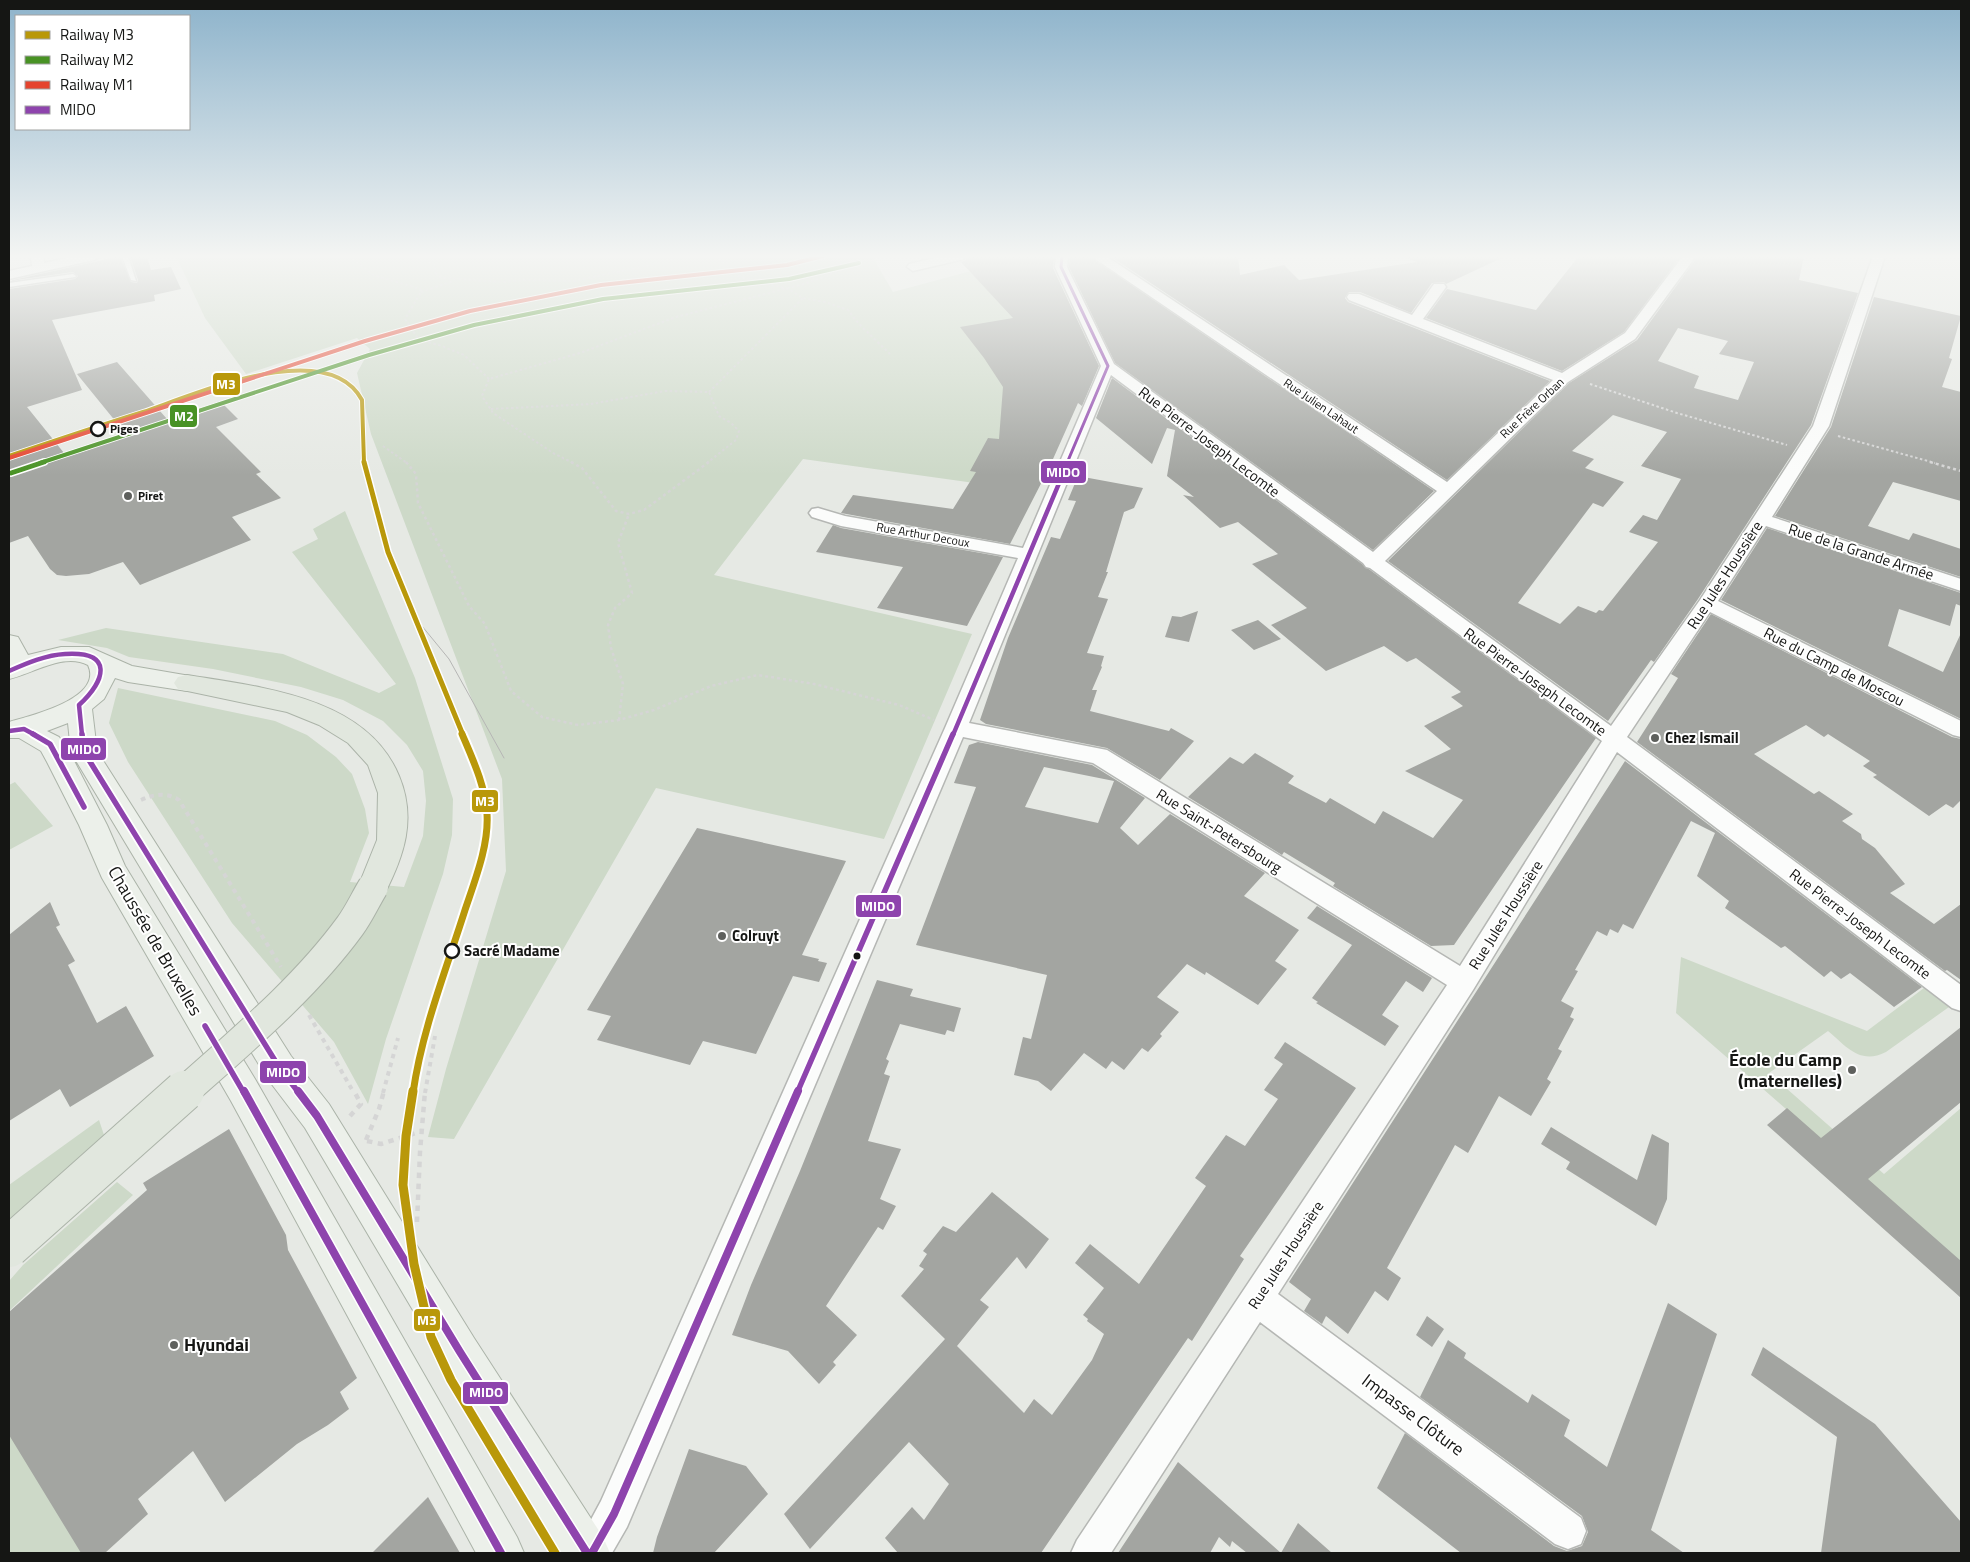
<svg xmlns="http://www.w3.org/2000/svg" width="1970" height="1562" font-family="'Titillium Web',sans-serif">
<style>
.green{fill:#cdd9c8}
.building{fill:#a3a5a1;fill-rule:evenodd}
.lines{fill:none;stroke-linecap:round;stroke-linejoin:round}
.lane-casing{stroke:#b5b7b4;stroke-width:3}
.street-casing{stroke:#b5b7b4;stroke-width:3}
.primary-casing{stroke:#abb3a8;stroke-width:2}
.highway-casing{stroke:#abb3a8;stroke-width:2}
.path-far3{stroke:#d5d5d5;stroke-width:2;stroke-dasharray:2.5 2.5;stroke-linecap:butt}
.path-far2{stroke:#d5d5d5;stroke-width:2.5;stroke-dasharray:3 3;stroke-linecap:butt}
.path-far1{stroke:#d5d5d5;stroke-width:4;stroke-dasharray:4.5 4.5;stroke-linecap:butt}
.path{stroke:#d5d5d5;stroke-width:4.5;stroke-dasharray:5.5 5.5;stroke-linecap:butt}
.lane{fill:#fbfcfb;fill-rule:evenodd}
.street{fill:#fbfcfb;fill-rule:evenodd}
.primary{fill:#ecf0ea;fill-rule:evenodd}
.highway{fill:#e1e7de;fill-rule:evenodd}
.tram{stroke:#b6b6b5;stroke-width:1}
.highway-bridge-far1-casing{stroke:#abb3a8;stroke-width:32;stroke-linecap:butt}
.highway-bridge-casing{stroke:#abb3a8;stroke-width:42;stroke-linecap:butt}
.highway-bridge-far1{stroke:#e1e7de;stroke-width:30}
.highway-bridge{stroke:#e1e7de;stroke-width:40}
.bus-1-far3-casing{stroke:#fff;stroke-width:5.5}
.bus-1-far2-casing{stroke:#fff;stroke-width:8}
.bus-1-far1-casing{stroke:#fff;stroke-width:9}
.bus-1-casing{stroke:#fff;stroke-width:11}
.bus-1-far3{stroke:#8e44ad;stroke-width:3}
.bus-1-far2{stroke:#8e44ad;stroke-width:4.5}
.bus-1-far1{stroke:#8e44ad;stroke-width:5.5}
.bus-1{stroke:#8e44ad;stroke-width:8}
.rail-1-far3-casing{stroke:#fff;stroke-width:6}
.rail-1-far2-casing{stroke:#fff;stroke-width:8}
.rail-1-far1-casing{stroke:#fff;stroke-width:11}
.rail-1-casing{stroke:#fff;stroke-width:12}
.rail-2-far1-casing{stroke:#fff;stroke-width:6}
.rail-2-casing{stroke:#fff;stroke-width:8}
.rail-3-casing{stroke:#fff;stroke-width:6}
.rail-1-far3{stroke:#b9980a;stroke-width:4}
.rail-1-far2{stroke:#b9980a;stroke-width:5}
.rail-1-far1{stroke:#b9980a;stroke-width:7}
.rail-1{stroke:#b9980a;stroke-width:9}
.rail-2-far1{stroke:#489224;stroke-width:4}
.rail-2{stroke:#489224;stroke-width:5}
.rail-3{stroke:#e5442e;stroke-width:4}
.stop-dot{fill:#fff;stroke:#151614;stroke-width:2.5}
.poi-dot{fill:#5e605d;stroke:#fff;stroke-width:2}
.bus-dot{fill:#151614;stroke:#fff;stroke-width:2}
.labels{text-anchor:middle;stroke-width:4;stroke-linejoin:round;paint-order:stroke}
.far-street-label{font-size:12px;fill:#151614;stroke:#fff}
.far-stop-label{font-size:12px;font-weight:bold;fill:#151614;stroke:#fff;text-anchor:start}
.far-poi-label{font-size:12px;font-weight:bold;fill:#151614;stroke:#fff;text-anchor:start}
.street-label{font-size:15px;fill:#151614;stroke:#fff}
.poi-label{font-size:15px;font-weight:bold;fill:#151614;stroke:#fff;text-anchor:start}
.stop-label{font-size:15px;font-weight:bold;fill:#151614;stroke:#fff;text-anchor:start}
.near-street-label{font-size:18px;fill:#151614;stroke:#fff}
.near-poi-label{font-size:18px;font-weight:bold;fill:#151614;stroke:#fff;text-anchor:end}
.line-badge{stroke:#fff;stroke-width:2}
.badge-label{font-size:14px;text-anchor:middle;font-weight:bold;fill:#fff}
</style>
<rect width="100%" height="100%" fill="#e6e9e4"/>
<path class="green" d="M176,256H872L893,292L1012,260L1041,383L996,486L803,459L714,575L972,634L884,839L656,788L454,1139L428,1137L446,1069L506,871L502,779L371,434L357,373L370,349L357,338L246,374L205,318Z
M345,511L415,678L453,799L452,835L443,874L386,1039L368,1104L334,1042L232,923L128,762L109,723L118,688L275,721L307,735L336,757L352,774L365,809L369,833L350,882L404,887L423,836L426,801L423,771L407,745L383,721L343,700L301,687L213,669L129,657L107,648L58,640L106,628L283,654L379,693L396,684L292,552L318,539L313,529Z
M15,782L53,826L9,850V785Z
M1681,957L1867,1031L1924,988L1949,1007L1886,1052C1860,1065 1847,1047 1828,1031L1769,1073L1884,1174L1961,1108V1262L1676,1013Z
M99,1120L105,1138L9,1226V1185Z
M117,1182L133,1195L9,1311V1281L23,1265Z
M9,1425L85,1553H9Z"/>
<path class="building" d="M120,256L131,282L137,283L138,280L130,256H147L151,270L171,267L181,289L154,295L155,301L52,320L82,390L27,407L64,453L125,433L77,374L117,362L167,419L220,401L238,419L216,427L261,472L256,474L281,498L232,517L251,540L140,585L123,562L89,574L66,576L57,575L50,569L28,536L9,543V289L75,279L78,276L73,272L9,281Z
M968,256H1054L1053,268L1099,366L1082,406L1078,403L1049,468L1010,544L841,513L853,495L953,509L976,472L970,471L988,438L999,439L1003,387L984,358L960,327L1013,318L961,262L966,260Z
M1070,256H1089L1434,491L1373,550L1115,363L1069,267Z
M1110,256H1238L1240,275L1284,265L1299,280L1417,262L1406,258L1407,256H1506L1446,284L1444,282L1432,283L1411,313L1360,292H1349L1345,298L1348,302L1550,381L1447,480Z
M1579,256H1681L1624,332L1562,371L1426,318L1447,289L1536,310Z
M1698,256H1804L1799,280L1858,293L1811,425L1698,599L1654,662L1651,660L1608,721L1388,561L1569,383L1637,340ZM1678,328L1728,341L1719,354L1754,362L1738,400L1694,388L1699,376L1658,361ZM1613,415L1667,432L1641,466L1681,479L1657,520L1643,515L1629,532L1658,542L1603,611L1599,610L1596,613L1578,606L1560,624L1518,603L1593,503L1603,507L1624,482L1585,468L1594,459L1572,451Z
M1874,297L1961,316L1949,358L1952,359L1942,387L1961,392V501L1893,482L1868,526L1909,540L1913,533L1961,549V577L1775,516L1831,427Z
M1112,378L1596,738L1454,945L1431,946L1333,886L1335,883L1284,852L1282,855L1188,797L1230,757L1243,764L1255,753L1294,776L1288,783L1326,803L1330,798L1375,824L1383,811L1433,838L1463,800L1405,771L1451,749L1424,726L1463,706L1451,697L1461,692L1416,658L1407,662L1384,646L1326,671L1271,625L1307,608L1252,564L1278,554L1238,522L1220,528L1183,495L1194,497L1167,476L1175,430L1167,428L1152,464L1096,418Z
M1078,476L1143,488L1134,508L1124,512L1106,572H1108L1098,597L1108,599L1087,653L1104,656L1101,666L1102,667L1092,690H1097L1090,711L1169,731L1171,728L1194,741L1160,780L1107,748L986,724L980,720L1008,638L1051,537L1060,539L1076,501L1068,500Z
M833,525L841,528L1003,557L967,626L877,608L903,567L816,552Z
M1767,528L1961,593V606L1956,604L1950,626L1899,609L1888,646L1943,672L1961,633V719L1721,600Z
M1198,611L1189,642L1165,637L1172,616L1181,617Z
M1711,614L1952,737L1961,739V800L1953,808L1946,804L1929,816L1873,777L1877,775L1863,766L1870,761L1828,734L1824,737L1806,725L1754,754L1814,794L1819,791L1853,814L1842,821L1861,834L1862,839L1875,848L1905,884L1890,893L1934,924L1961,904V980L1947,970L1945,971L1637,742L1678,678L1671,674Z
M1258,620L1281,639L1254,650L1231,630Z
M978,742L1092,765L1145,798L1120,828L1138,845L1170,814L1265,873L1244,896L1299,930L1275,961L1287,969L1258,1005L1206,972L1205,975L1187,964L1157,997L1179,1012L1160,1034L1162,1036L1148,1052L1142,1048L1124,1070L1112,1061L1106,1069L1084,1053L1051,1091L1038,1081L1014,1075L1023,1037L1031,1039L1047,975L916,945L976,787L954,783L969,745ZM1044,767L1114,781L1098,823L1025,807Z
M1625,761L1922,987L1894,1007L1850,973L1841,979L1831,971L1824,977L1785,946L1781,948L1725,908L1729,901L1697,876L1715,833L1691,821L1633,929L1623,924L1618,933L1610,929L1607,936L1597,931L1575,970L1578,971L1561,1001L1574,1008L1570,1017L1574,1019L1558,1049L1562,1051L1547,1079L1551,1082L1531,1116L1499,1096L1468,1153L1455,1145L1387,1268L1401,1278L1388,1301L1375,1291L1348,1334L1326,1316L1322,1324L1304,1311L1311,1299L1289,1282Z
M697,828L846,861L802,955L819,959L818,961L827,963L819,982L793,976L756,1054L703,1041L690,1065L597,1040L611,1016L587,1010Z
M50,902L60,925L56,927L75,961L68,965L97,1023L126,1006L154,1056L70,1107L60,1089L9,1121V935Z
M1317,906L1432,978L1423,992L1406,981L1382,1015L1399,1026L1385,1046L1316,1003L1318,1002L1312,998L1352,945L1307,918Z
M877,980L913,989L910,996L961,1008L954,1032L947,1030L945,1035L900,1024L886,1059L889,1061L884,1074L890,1076L868,1141L901,1149L880,1199L896,1206L883,1230L878,1227L826,1306L857,1335L833,1362L836,1365L819,1384L788,1351L732,1335L751,1285L800,1171Z
M1961,1027V1102L1868,1179L1961,1261V1298L1767,1125L1787,1108L1821,1138Z
M1285,1042L1356,1088L1240,1256L1244,1259L1192,1341L1188,1338L1041,1553H898L885,1538L912,1507L924,1520L949,1484L909,1442L810,1549L784,1514L945,1339L901,1296L924,1269L919,1266L927,1254L923,1251L943,1226L956,1232L992,1192L1049,1239L1026,1269L1017,1257L980,1300L989,1307L957,1346L1024,1413L1034,1399L1052,1415L1092,1360L1104,1334L1087,1321L1088,1319L1083,1315L1104,1288L1075,1263L1090,1244L1139,1284L1206,1186L1195,1178L1226,1135L1245,1146L1278,1099L1264,1090L1283,1064L1274,1058Z
M1551,1127L1637,1180L1652,1134L1669,1143L1667,1199L1656,1226L1566,1169L1570,1162L1541,1144Z
M229,1129L286,1235L288,1250L357,1378L340,1392L349,1409L328,1425L297,1444L225,1502L193,1451L138,1499L148,1514L105,1553H81L9,1435V1312L147,1190L143,1183Z
M1668,1303L1717,1334L1651,1530L1684,1553H1461L1377,1488L1405,1433L1554,1546L1567,1551L1582,1546L1588,1532L1582,1516L1420,1397L1448,1340L1466,1353L1464,1358L1528,1403L1532,1394L1570,1420L1564,1436L1607,1467Z
M1427,1316L1444,1329L1432,1347L1416,1335Z
M1763,1347L1875,1424L1961,1522V1553H1821L1837,1437L1751,1375Z
M689,1449L746,1466L768,1494L714,1553H653L657,1537Z
M1178,1462L1281,1553L1298,1523L1332,1553H1247L1232,1541L1230,1547L1219,1537L1210,1553H1118Z
M428,1497L460,1553H372Z"/>
<g class="lines">
<defs>
<path id="lane" d="M122,256H128L136,281L131,280Z
M73,274L76,276L75,277L9,287V283Z"/>
<path id="street" d="M31,256H43L44,263L76,256H100L94,260L9,279V271L32,266Z
M943,256H966L964,259L913,271L907,267L909,264Z
M1056,256H1068L1067,267L1114,364L1373,552L1437,491L1091,256H1106L1447,482L1553,380L1349,300L1347,297L1349,294H1359L1412,315L1434,284H1444L1446,287L1423,319L1562,373L1625,333L1683,256H1696L1635,339L1568,382L1385,561L1611,726L1700,600L1813,426L1873,256H1885L1829,426L1772,517L1961,579V591L1766,526L1718,601L1961,721V737L1953,735L1710,612L1627,737L1961,985V1011L1952,1008L1617,752L1473,990L1278,1294L1581,1518L1586,1531L1581,1544L1568,1549L1555,1544L1260,1322L1111,1553H1071L1077,1540L1447,985L1093,763L963,737L627,1527L612,1553H573L601,1501L945,728L1018,558L841,526L812,517L809,513L812,509L818,508L845,516L1023,548L1101,366L1055,267ZM1111,375L1363,563L1366,567L1370,568L1602,741L1460,966L1107,750L969,723Z"/>
<path id="primary" d="M9,635L18,637L28,655L61,647H89L132,666L196,677L200,683L196,689L187,691L128,682L115,678L104,699L92,709L97,751L291,1056L329,1104L474,1338L603,1537L610,1553H561L446,1366L305,1128L267,1078L75,759L71,752L68,723L47,731L59,737L70,753L107,825L125,866L255,1079L517,1537L524,1553H476L231,1101L102,878L79,825L47,762L41,751L19,738H9V722C29,716 104,699 88,665C64,652 32,674 9,679Z"/>
<path id="highway" d="M187,675C261,687 367,697 399,776C417,819 404,856 384,895L373,899L362,895L358,887L377,840L378,793L368,765L348,743L319,725L287,712L178,689L174,683L178,677Z"/>
</defs>
<use href="#lane" class="lane-casing"/>
<use href="#street" class="street-casing"/>
<use href="#primary" class="primary-casing"/>
<use href="#highway" class="highway-casing"/>
<path class="path-far3" d="M348,256L373,275L420,289L421,292L405,319L419,340L439,345L464,355L489,379
M415,256L435,265V273L442,278L503,282L524,280L574,281L655,264L681,256
M715,256L738,276L788,289L803,298L825,302L848,310L859,324L890,354
M421,292L453,281
M1590,384L1677,413L1787,445
M709,392L803,298
M491,409L591,404L665,391L709,392L719,416L731,423L739,431L736,440L707,463
M1838,436L1935,463
M383,446L407,463
M573,463L553,453L493,413L482,396L489,379L580,353L676,317L804,284L841,270L864,256"/>
<path class="path-far2" d="M406,462L416,474L418,503L469,606L485,624L511,691L542,717L578,725L619,720L654,710L711,686L758,675L814,684L899,705L934,720
M571,462L582,468L616,511L629,514L644,510L709,462
M1930,462L1961,471
M619,720L623,684L611,648L608,625L615,608L632,593L618,543L629,514"/>
<path class="path-far1" d="M141,800C155,794 166,792 179,800L281,967
M309,1015L354,1093
M383,1093L398,1038
M425,1093L435,1036"/>
<path class="path" d="M350,1116L361,1104L354,1091
M366,1140L379,1109L384,1091
M367,1141L381,1144L422,1131
M417,1222L420,1152L425,1091"/>
<use href="#lane" class="lane"/>
<use href="#street" class="street"/>
<use href="#primary" class="primary"/>
<use href="#highway" class="highway"/>
<path class="tram" d="M417,620L449,659L504,758"/>
<defs>
<path id="highway-bridge-far1" d="M183,1093C241,1041 304,989 350,926C359,914 365,900 373,887"/>
<path id="highway-bridge" d="M9,1247L184,1091"/>
</defs>
<use href="#highway-bridge-far1" class="highway-bridge-far1-casing"/>
<use href="#highway-bridge" class="highway-bridge-casing"/>
<use href="#highway-bridge-far1" class="highway-bridge-far1"/>
<use href="#highway-bridge" class="highway-bridge"/>
<defs>
<path id="bus-1-far3" d="M1062,256L1061,267L1108,366L1067,463"/>
<path id="bus-1-far2" d="M9,671C27,663 46,655 65,654C114,651 106,680 79,705L82,735
M9,731L24,729L35,735
M953,735L1068,462"/>
<path id="bus-1-far1" d="M33,734L50,744L84,807
M82,734L84,752L279,1067L299,1093
M205,1026L244,1093
M797,1093L953,734"/>
<path id="bus-1" d="M244,1091L501,1553
M298,1091L317,1116L460,1352L587,1553
M592,1553L614,1514L798,1091"/>
</defs>
<use href="#bus-1-far3" class="bus-1-far3-casing"/>
<use href="#bus-1-far2" class="bus-1-far2-casing"/>
<use href="#bus-1-far1" class="bus-1-far1-casing"/>
<use href="#bus-1" class="bus-1-casing"/>
<use href="#bus-1-far3" class="bus-1-far3"/>
<use href="#bus-1-far2" class="bus-1-far2"/>
<use href="#bus-1-far1" class="bus-1-far1"/>
<use href="#bus-1" class="bus-1"/>
<defs>
<path id="rail-1-far3" d="M9,456C54,441 98,426 143,412C194,395 327,335 362,400L364,463"/>
<path id="rail-1-far2" d="M364,462L388,552L463,735"/>
<path id="rail-1-far1" d="M413,1093C422,1030 446,970 465,910C475,880 489,845 487,814C485,785 473,760 462,734"/>
<path id="rail-1" d="M413,1091L406,1136L403,1185L414,1264L431,1337L451,1380L555,1553"/>
<path id="rail-2-far1" d="M40,463L369,355L474,325L603,299L789,279L859,263"/>
<path id="rail-2" d="M11,473L44,462"/>
<path id="rail-3" d="M9,458L365,341L470,311L601,285L787,265L823,256"/>
</defs>
<use href="#rail-1-far3" class="rail-1-far3-casing"/>
<use href="#rail-1-far2" class="rail-1-far2-casing"/>
<use href="#rail-1-far1" class="rail-1-far1-casing"/>
<use href="#rail-1" class="rail-1-casing"/>
<use href="#rail-2-far1" class="rail-2-far1-casing"/>
<use href="#rail-2" class="rail-2-casing"/>
<use href="#rail-3" class="rail-3-casing"/>
<use href="#rail-1-far3" class="rail-1-far3"/>
<use href="#rail-1-far2" class="rail-1-far2"/>
<use href="#rail-1-far1" class="rail-1-far1"/>
<use href="#rail-1" class="rail-1"/>
<use href="#rail-2-far1" class="rail-2-far1"/>
<use href="#rail-2" class="rail-2"/>
<use href="#rail-3" class="rail-3"/>
</g>
<linearGradient id="sky" x2="0" y2="1"><stop stop-color="#8db3cb"/><stop offset="0.54" stop-color="#f4f5f3"/><stop offset="1" stop-color="#f4f5f3" stop-opacity="0"/></linearGradient>
<rect width="1970" height="475" fill="url(#sky)"/>
<g class="stop-dot">
<circle cx="98" cy="429" r="7"/>
<circle cx="452" cy="951" r="7"/>
</g>
<g class="poi-dot">
<circle cx="128" cy="496" r="5"/>
<circle cx="1655" cy="738" r="5"/>
<circle cx="722" cy="936" r="5"/>
<circle cx="1852" cy="1070" r="5"/>
<circle cx="174" cy="1345" r="5"/>
</g>
<circle class="bus-dot" cx="857" cy="956" r="4.5"/>
<g class="labels">
<g class="far-street-label">
<text transform="translate(1321 406) rotate(34)" y="4">Rue Julien Lahaut</text>
<text transform="translate(1532 408) rotate(-43)" y="4">Rue Frère Orban</text>
<text transform="translate(923 535) rotate(10)" y="4">Rue Arthur Decoux</text>
</g>
<g class="far-stop-label">
<text x="110" y="433">Piges</text>
</g>
<g class="far-poi-label">
<text x="138" y="500">Piret</text>
</g>
<g class="street-label">
<text transform="translate(1209 442) rotate(37)" y="5">Rue Pierre-Joseph Lecomte</text>
<text transform="translate(1861 552) rotate(18)" y="5">Rue de la Grande Armée</text>
<text transform="translate(1725 575) rotate(-57)" y="5">Rue Jules Houssière</text>
<text transform="translate(1834 667) rotate(27)" y="5">Rue du Camp de Moscou</text>
<text transform="translate(1535 682) rotate(36)" y="5">Rue Pierre-Joseph Lecomte</text>
<text transform="translate(1219 831) rotate(32)" y="5">Rue Saint-Petersbourg</text>
<text transform="translate(1506 915) rotate(-58)" y="5">Rue Jules Houssière</text>
<text transform="translate(1860 924) rotate(37)" y="5">Rue Pierre-Joseph Lecomte</text>
<text transform="translate(1286 1255) rotate(-57)" y="5">Rue Jules Houssière</text>
</g>
<g class="poi-label">
<text x="1665" y="743">Chez Ismail</text>
<text x="732" y="941">Colruyt</text>
</g>
<g class="stop-label">
<text x="464" y="956">Sacré Madame</text>
</g>
<g class="near-street-label">
<text transform="translate(155 941) rotate(60)" y="6">Chaussée de Bruxelles</text>
<text transform="translate(1413 1415) rotate(37)" y="6">Impasse Clôture</text>
</g>
<g class="near-poi-label">
<text x="1842" y="1066">École du Camp<tspan x="1842" dy="21">(maternelles)</tspan></text>
<text x="184" y="1351" text-anchor="start">Hyundai</text>
</g>
</g>
<g class="line-badge">
<rect x="212" y="372" width="29" height="24" rx="5" fill="#b9980a"/>
<rect x="169" y="404" width="29" height="24" rx="5" fill="#489224"/>
<rect x="1040" y="460" width="47" height="24" rx="5" fill="#8e44ad"/>
<rect x="60" y="737" width="47" height="24" rx="5" fill="#8e44ad"/>
<rect x="471" y="789" width="28" height="24" rx="5" fill="#b9980a"/>
<rect x="855" y="894" width="47" height="24" rx="5" fill="#8e44ad"/>
<rect x="259" y="1060" width="48" height="24" rx="5" fill="#8e44ad"/>
<rect x="413" y="1308" width="28" height="24" rx="5" fill="#b9980a"/>
<rect x="462" y="1381" width="47" height="24" rx="5" fill="#8e44ad"/>
</g>
<g class="badge-label">
<text x="226" y="389">M3</text>
<text x="184" y="421">M2</text>
<text x="1063" y="477">MIDO</text>
<text x="84" y="754">MIDO</text>
<text x="485" y="806">M3</text>
<text x="878" y="911">MIDO</text>
<text x="283" y="1077">MIDO</text>
<text x="427" y="1325">M3</text>
<text x="486" y="1397">MIDO</text>
</g>
<rect width="1970" height="1562" fill="none" stroke="#151614" stroke-width="20"/>
<rect x="15" y="15" width="175" height="115" fill="#ffffff" stroke="#a1a2a1"/>
<rect x="25" y="31" width="25" height="8" fill="#b9980a" stroke="#a1a2a1"/>
<text x="60" y="40" font-size="15" fill="#151614">Railway M3</text>
<rect x="25" y="56" width="25" height="8" fill="#489224" stroke="#a1a2a1"/>
<text x="60" y="65" font-size="15" fill="#151614">Railway M2</text>
<rect x="25" y="81" width="25" height="8" fill="#e5442e" stroke="#a1a2a1"/>
<text x="60" y="90" font-size="15" fill="#151614">Railway M1</text>
<rect x="25" y="106" width="25" height="8" fill="#8e44ad" stroke="#a1a2a1"/>
<text x="60" y="115" font-size="15" fill="#151614">MIDO</text>
</svg>
